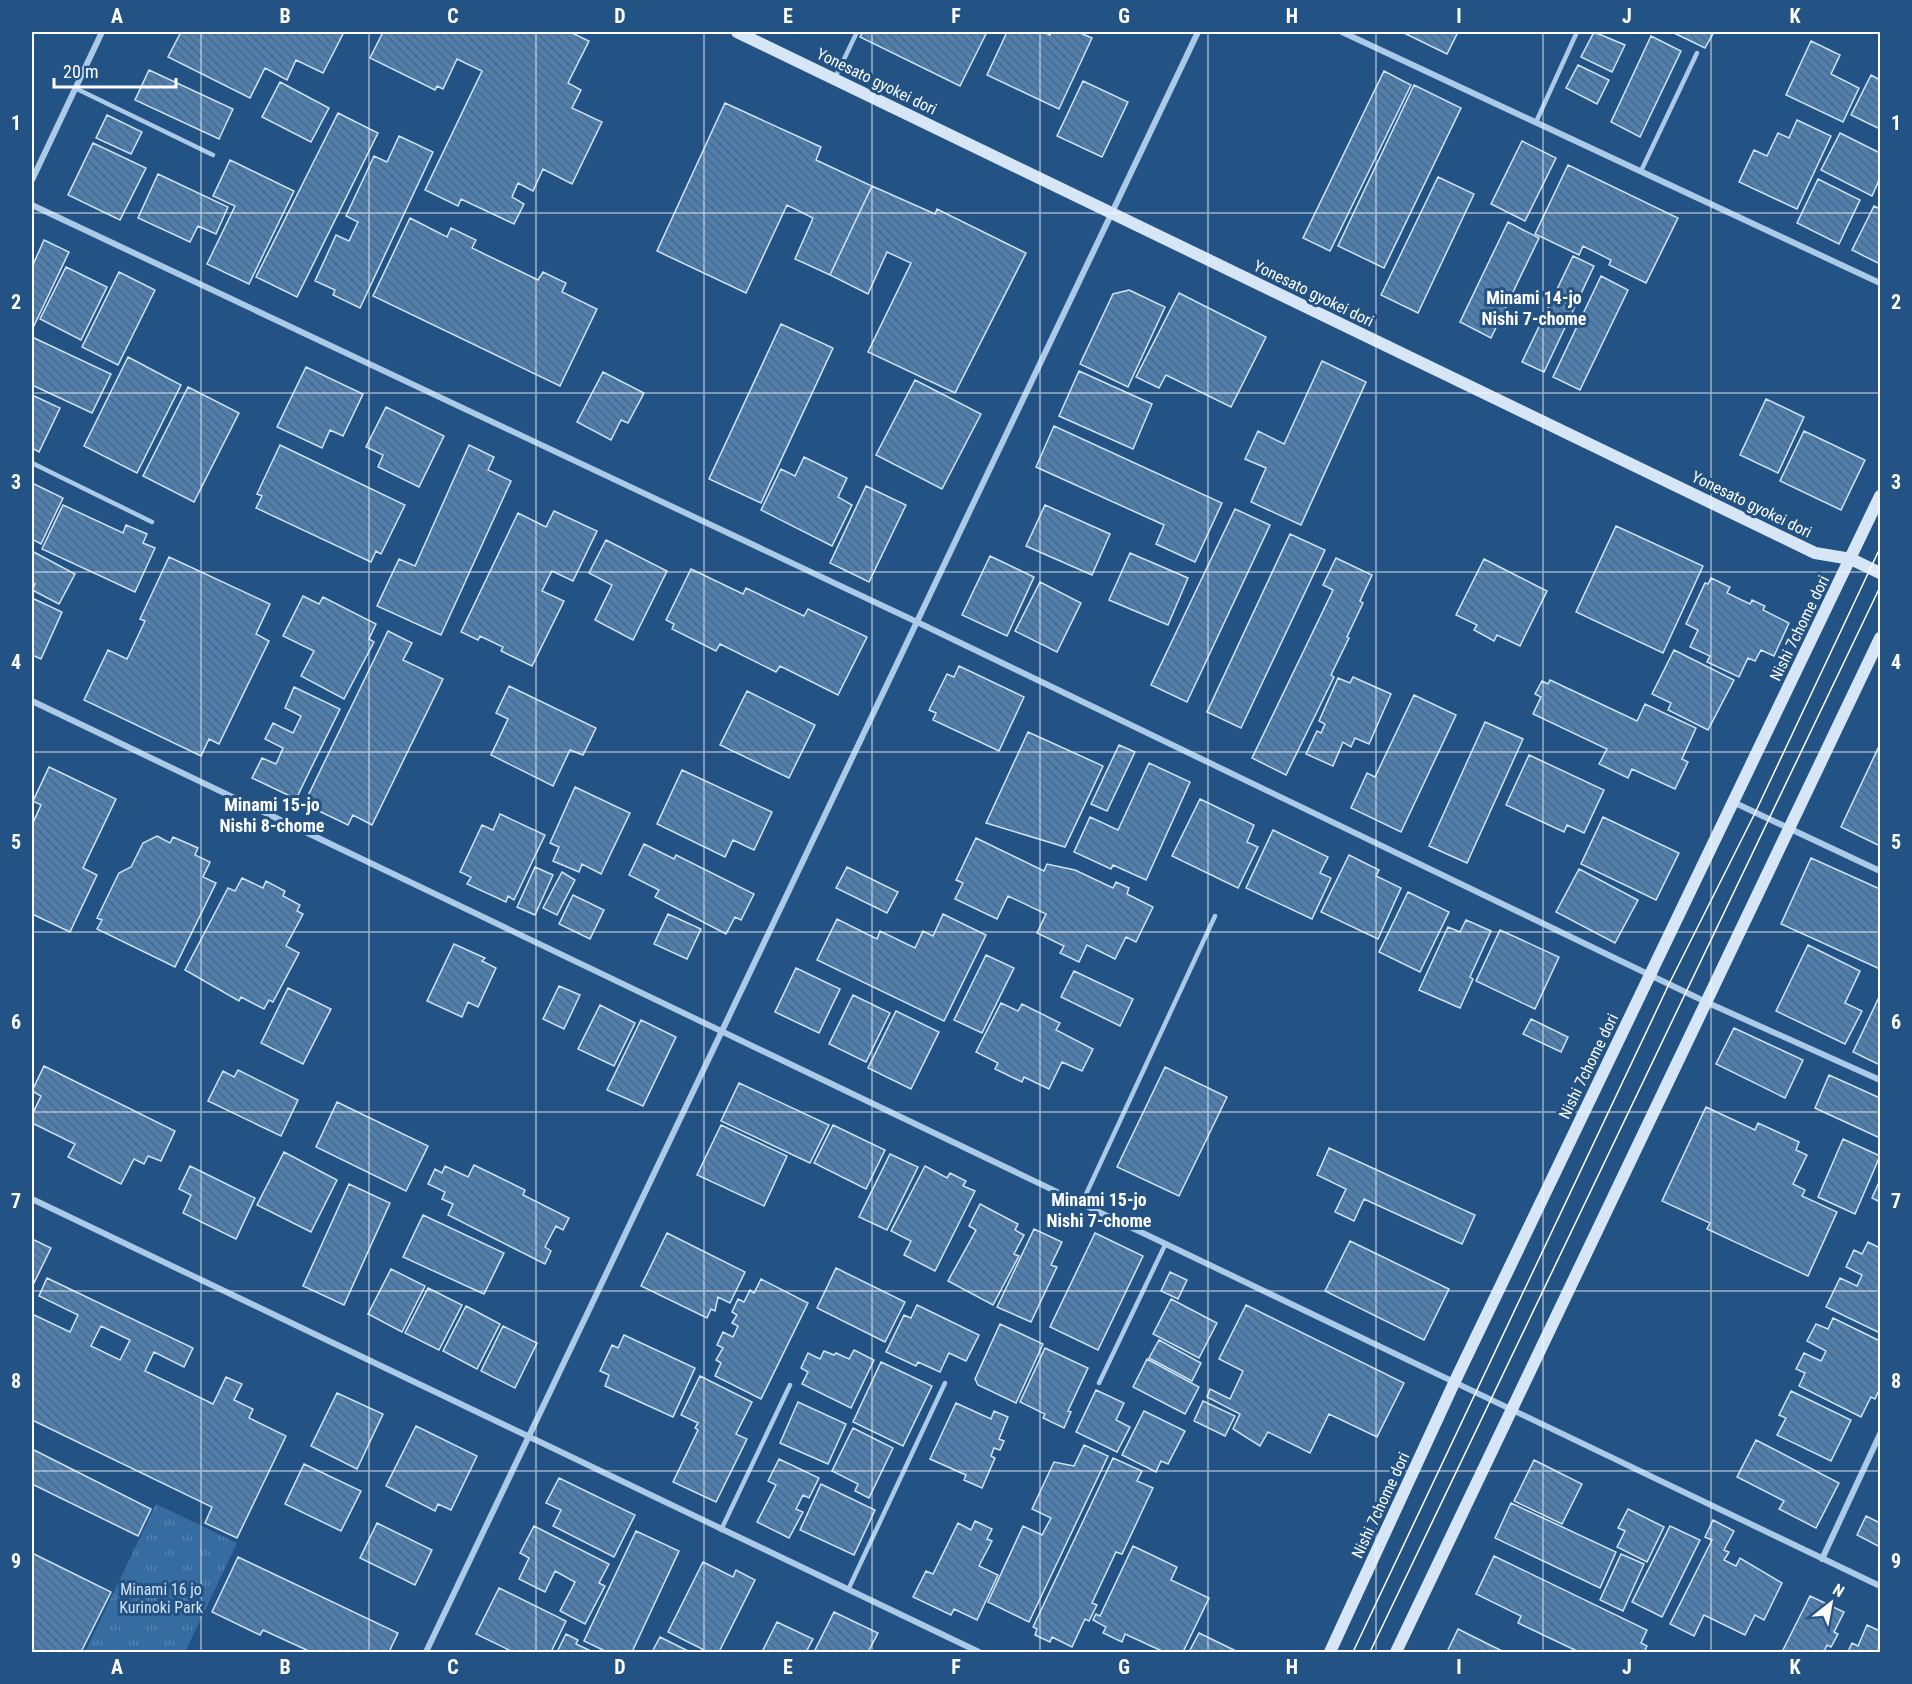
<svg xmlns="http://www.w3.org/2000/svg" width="1912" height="1684" font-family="'Roboto Condensed',sans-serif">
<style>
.park{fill:url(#park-tufts)}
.building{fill:url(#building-back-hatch);stroke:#cfe3f6;stroke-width:1.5;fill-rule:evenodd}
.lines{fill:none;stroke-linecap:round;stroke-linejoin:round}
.lane{stroke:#abcae8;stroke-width:4.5}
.street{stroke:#abcae8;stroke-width:6}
.secondary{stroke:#d6e6f7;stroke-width:12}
.tram{stroke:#fff;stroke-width:1.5}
.grid{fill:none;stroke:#fff;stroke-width:1.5;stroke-opacity:0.55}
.labels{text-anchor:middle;stroke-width:6;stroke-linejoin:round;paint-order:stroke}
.street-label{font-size:16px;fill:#fff;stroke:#235284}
.park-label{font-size:16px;fill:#cfe3f6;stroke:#235284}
.neighbourhood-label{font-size:18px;font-weight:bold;fill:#fff;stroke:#235284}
.neatline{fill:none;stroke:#fff;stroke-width:2}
.grid-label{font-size:20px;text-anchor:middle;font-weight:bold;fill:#fff}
</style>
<defs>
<pattern id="park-tufts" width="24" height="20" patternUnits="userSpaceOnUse" patternTransform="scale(1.5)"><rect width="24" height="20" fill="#376ca0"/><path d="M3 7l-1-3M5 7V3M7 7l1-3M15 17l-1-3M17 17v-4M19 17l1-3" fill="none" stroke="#5582ae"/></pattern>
<pattern id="building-back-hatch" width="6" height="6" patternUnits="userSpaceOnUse" patternTransform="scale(1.5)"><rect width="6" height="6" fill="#507fae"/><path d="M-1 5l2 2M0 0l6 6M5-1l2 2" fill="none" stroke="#4e6882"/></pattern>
</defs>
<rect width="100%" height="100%" fill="#235284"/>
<path class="park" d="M156,1504L237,1543L185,1652H85Z"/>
<path class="building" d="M181,32H344L323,73L296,60L287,80L265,68L250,98L168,57Z
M383,32H570L589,41L568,83L581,90L572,108L602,122L572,184L543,169L533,191L518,183L512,197L524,204L514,224L461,199L458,206L425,190L482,71L457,59L443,89L437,86L435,90L370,58Z
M863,32H987L960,86L860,37Z
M1007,32H1043L1050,35L1051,32H1078L1092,38L1059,109L987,75Z
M1402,32H1458L1447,54Z
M1594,32L1625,45L1612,72L1581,57Z
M1672,32H1714L1705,48Z
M1651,36L1681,51L1640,137L1611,122Z
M1811,41L1840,55L1831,74L1859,88L1843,122L1786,95Z
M1578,65L1609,80L1597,104L1566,88Z
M149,70L233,109L219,139L135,100Z
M1384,71L1411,85L1330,251L1303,238Z
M1871,75L1880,80V129L1851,115Z
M1083,81L1128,102L1102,157L1057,136Z
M280,82L329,108L311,142L262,117Z
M1414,85L1461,108L1384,268L1338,246Z
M725,103L821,147L816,160L872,186L830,275L795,259L813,218L787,205L746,293L657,251Z
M338,113L378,133L297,297L256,277Z
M107,115L142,132L131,154L96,138Z
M1797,120L1831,136L1797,209L1739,182L1754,150L1767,156L1778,133L1789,138Z
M1840,133L1880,153V178L1872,196L1821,170Z
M399,136L433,152L360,308L333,295L335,290L315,281L336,235L349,241L358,222L346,216L374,156L387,162Z
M1522,141L1556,158L1525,221L1491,204Z
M93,143L146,168L120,220L68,195Z
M230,160L294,191L249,284L207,264L235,206L213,196Z
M1568,165L1678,218L1646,283L1609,265L1611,260L1583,246L1579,255L1535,234Z
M158,174L228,207L216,234L198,226L190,242L138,218Z
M1438,177L1474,194L1418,313L1381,295Z
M1818,179L1860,200L1839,244L1797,223Z
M872,186L935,214L937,209L1026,253L955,393L868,352L911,263L887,252L868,294L830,275Z
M1874,206L1880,209V264L1852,250Z
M410,218L447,237L451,228L476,240L472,248L538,280L543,272L566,283L562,292L597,309L560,386L373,296Z
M1508,222L1539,238L1491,338L1460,322Z
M44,240L69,252L32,330V267Z
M1573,256L1594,266L1544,372L1522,362Z
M66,267L107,287L81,340L40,319Z
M119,272L155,290L118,365L82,347Z
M1601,276L1628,290L1580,390L1553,377Z
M1129,290L1165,307L1128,387L1080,364L1113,294Z
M1179,293L1266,337L1231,407L1166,375L1159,388L1136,377Z
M781,324L833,348L761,503L709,479Z
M32,337L111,374L92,413L32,385Z
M128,357L181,385L137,473L84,446Z
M1322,361L1366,382L1301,525L1251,502L1266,468L1245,459L1258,431L1284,444Z
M306,367L363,394L343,436L330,430L322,448L277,427Z
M1079,371L1152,404L1133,449L1059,416Z
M603,372L644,393L628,423L621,420L611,440L577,422Z
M915,380L981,414L942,489L876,455Z
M188,387L239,413L194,502L143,476Z
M32,395L60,408L39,452L32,448Z
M1766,399L1804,417L1778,473L1740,455Z
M386,407L444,436L419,487L378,467L383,455L366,447Z
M1054,426L1222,503L1195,562L1156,544L1164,525L1036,467Z
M1804,431L1865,460L1841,510L1780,481Z
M280,445L405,505L381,554L376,551L371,562L256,508L262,496L257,494Z
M469,445L494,457L488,470L511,481L441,635L377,606L399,559L415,566Z
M804,457L847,478L838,497L852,505L832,546L761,510L781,469L795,476Z
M32,483L63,498L41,544L32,539Z
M866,486L906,505L869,582L830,563Z
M63,505L123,533L126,525L147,534L143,543L155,548L135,592L42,549Z
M1045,505L1110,534L1092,575L1026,546Z
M1235,509L1270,525L1187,702L1151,685Z
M554,511L597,531L573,581L552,571L542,591L564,601L532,666L501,651L503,647L480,636L478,640L461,632L518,513L546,527Z
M1616,526L1703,566L1663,653L1576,612Z
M1290,534L1325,550L1241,728L1207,712Z
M606,540L667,571L633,640L595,620L612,585L589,573Z
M32,551L75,574L59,604L32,590L35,584L32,582Z
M1130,553L1188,578L1168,625L1109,600Z
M990,556L1034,577L1007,636L962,615Z
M169,557L270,604L256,634L269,641L219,744L209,739L201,756L84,700L108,650L127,659L145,621L140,619Z
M1336,558L1372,575L1360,601L1363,603L1347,637L1349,638L1331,675L1334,677L1286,775L1252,758L1333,590L1323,585Z
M1484,559L1547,591L1520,646L1497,635L1494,641L1474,630L1477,625L1456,615Z
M691,569L743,594L746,588L804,616L808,609L867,637L838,695L780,666L776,672L720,644L716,651L672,629L674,624L666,620Z
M1711,578L1730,587L1727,593L1750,604L1752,600L1765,606L1763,610L1789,623L1774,656L1761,650L1755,661L1748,658L1739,677L1707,662L1710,656L1690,647L1698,630L1686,624L1705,583L1708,584Z
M1040,582L1081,603L1057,652L1015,631Z
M303,596L319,604L323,597L376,624L369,639L374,642L344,699L301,676L314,651L283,636Z
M32,598L62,612L41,659L32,655Z
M388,631L412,643L403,660L443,679L372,825L353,815L348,825L304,804Z
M1674,650L1734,680L1708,730L1668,710L1671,703L1652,694Z
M959,666L1024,697L999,751L933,720L936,713L929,710L947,674L954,677Z
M1353,677L1391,694L1369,744L1355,738L1351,747L1343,742L1333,766L1306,754L1317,731L1321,733L1325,724L1319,721L1338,678L1350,683Z
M1550,680L1637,721L1645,704L1696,728L1682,759L1688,762L1675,789L1632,769L1628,778L1599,764L1607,749L1533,714L1541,697L1535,694L1542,681L1548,684Z
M509,686L596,728L583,755L570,750L553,786L491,755L508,719L496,713Z
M294,687L340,709L296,799L252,778L262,758L276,764L283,748L265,739L273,723L293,733L301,716L285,708Z
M747,691L815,725L789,778L720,745Z
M1414,695L1456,715L1401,832L1351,808L1367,773L1375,777Z
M1485,722L1523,739L1467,863L1429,846Z
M1028,732L1103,766L1065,847L986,823Z
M1880,744V846L1841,827Z
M1119,745L1135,752L1107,811L1091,804Z
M1529,755L1604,790L1584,833L1567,825L1564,832L1506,805Z
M1149,763L1190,782L1146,880L1113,865L1111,869L1074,852L1090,817L1118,830Z
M49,767L116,799L83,868L97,875L70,932L32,914V825L41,805L33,801Z
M682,770L772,812L754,850L733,840L725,857L657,824Z
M575,787L630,813L601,874L582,864L579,872L553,861L559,847L550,843Z
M1200,799L1254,825L1247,842L1258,847L1238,888L1172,856Z
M500,814L545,835L514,900L508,896L506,902L467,884L471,877L460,872L482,825L493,830Z
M1603,817L1679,853L1656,900L1581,864Z
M1273,830L1328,857L1320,873L1331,878L1312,919L1246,888Z
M157,836L170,843L173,837L198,848L195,855L210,862L203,877L216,883L175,967L97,929L102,920L97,918L119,873L131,867L143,843Z
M976,838L1044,871L1047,864L1075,870L1113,888L1116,882L1129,888L1127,894L1153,907L1136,942L1126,937L1115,959L1087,945L1079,962L1060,953L1064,946L1037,933L1046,914L1008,896L997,919L955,899L963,883L956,880Z
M644,844L674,859L676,855L754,894L741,920L735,917L726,934L655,897L659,890L629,875Z
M1349,855L1379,870L1376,876L1401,888L1378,939L1321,912Z
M1811,858L1880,889V969L1781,924Z
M535,867L553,875L535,915L517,907Z
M847,867L898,892L887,913L836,888Z
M1579,869L1638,900L1615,943L1556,912Z
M562,872L575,880L557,915L543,908Z
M242,878L263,888L266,881L285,891L283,896L300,905L297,911L303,914L286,946L299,953L273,1002L269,1000L264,1009L241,997L239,1001L185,970L228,888L235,891Z
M1408,892L1449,912L1420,972L1379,952Z
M573,895L604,910L590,939L559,924Z
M668,914L701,929L687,959L654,944Z
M943,914L986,935L944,1021L817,960L837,919L877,939L880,931L915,948L923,931L933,936Z
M1466,920L1491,931L1470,977L1473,979L1460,1008L1419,990L1448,927L1460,932Z
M1500,930L1559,957L1535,1009L1476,981Z
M454,944L485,958L482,961L496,968L478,1007L468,1002L462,1017L427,1001Z
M1808,945L1860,971L1845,1003L1862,1011L1845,1044L1776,1011Z
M986,955L1014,968L982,1033L954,1020Z
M796,968L840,989L819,1033L775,1012Z
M1074,971L1133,999L1120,1026L1061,997Z
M559,986L580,995L564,1029L543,1019Z
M288,988L331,1009L303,1064L261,1043Z
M853,995L890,1013L866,1062L829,1044Z
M1880,995V1065L1853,1052Z
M1001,1003L1018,1011L1022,1004L1060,1023L1056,1030L1093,1049L1082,1071L1062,1062L1049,1089L1024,1077L1022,1082L995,1069L998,1063L976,1052Z
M600,1005L635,1023L614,1066L578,1049Z
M896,1011L939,1032L911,1089L868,1068Z
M1531,1019L1568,1037L1561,1052L1523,1034Z
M641,1020L676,1037L643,1106L607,1090Z
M1734,1028L1803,1060L1785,1098L1716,1064Z
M44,1066L175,1131L161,1161L148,1156L144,1164L134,1159L121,1184L68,1157L75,1144L32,1123V1115L41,1096L32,1091Z
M1165,1067L1227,1097L1179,1196L1117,1167Z
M238,1070L298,1100L281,1136L208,1101L223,1071L234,1077Z
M1829,1075L1880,1098V1138L1815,1108Z
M739,1083L829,1125L810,1163L721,1121Z
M337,1102L428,1146L406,1191L316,1147Z
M1706,1107L1755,1130L1758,1123L1799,1142L1796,1150L1807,1155L1793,1184L1805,1190L1802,1196L1837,1212L1808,1276L1707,1229L1710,1223L1662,1201Z
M721,1125L787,1156L764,1206L697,1175Z
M833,1125L885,1150L866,1189L814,1163Z
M1843,1139L1880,1156L1855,1214L1818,1197Z
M1329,1148L1475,1215L1462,1244L1364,1199L1354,1221L1335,1212L1346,1189L1317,1175Z
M284,1152L337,1180L311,1232L257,1205Z
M890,1154L918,1167L887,1230L859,1217Z
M474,1165L525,1190L523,1195L569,1218L563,1230L556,1226L545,1247L551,1251L545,1264L448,1215L453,1204L442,1199L445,1192L428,1184L435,1169L442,1173L445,1166L468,1177Z
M190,1166L255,1198L236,1239L183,1213L191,1195L179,1189Z
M925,1166L947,1178L950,1173L966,1181L963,1186L975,1191L935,1271L904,1255L911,1241L891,1231Z
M1880,1180V1202L1872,1198Z
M349,1184L390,1203L344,1305L303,1286Z
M980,1204L1018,1224L1015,1230L1024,1235L1014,1254L1019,1256L993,1305L948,1281L976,1230L969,1226Z
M423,1215L504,1253L484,1294L403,1257Z
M1034,1229L1062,1242L1051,1265L1057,1267L1031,1322L997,1307Z
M667,1233L745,1272L730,1303L718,1297L715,1311L711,1309L707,1318L641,1286Z
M1095,1233L1143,1256L1098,1350L1050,1327Z
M32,1239L51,1248L32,1287Z
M1350,1241L1449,1289L1424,1340L1325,1291Z
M1868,1242L1880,1248V1333L1826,1307L1840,1278L1857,1286L1862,1275L1846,1267L1854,1250L1862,1254Z
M836,1268L905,1302L885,1342L817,1308Z
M391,1269L425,1286L402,1332L368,1314Z
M1170,1272L1187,1280L1178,1299L1161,1291Z
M47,1278L193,1348L184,1367L154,1352L145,1371L213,1404L226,1377L242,1384L234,1400L253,1409L249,1418L286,1436L237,1538L205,1523L212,1507L32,1420V1314L70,1332L78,1315L39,1296ZM101,1326L130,1340L120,1360L91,1346Z
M761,1279L808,1303L761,1399L715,1376L721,1363L716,1360L723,1348L717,1345L723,1332L733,1337L738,1326L732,1323L737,1315L732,1312L738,1299L744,1302L750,1290L754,1293Z
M428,1288L462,1305L439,1350L405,1333Z
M1171,1299L1217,1323L1199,1358L1153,1334Z
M917,1305L979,1335L966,1361L949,1353L940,1372L918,1362L916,1366L886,1352L904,1315L911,1318Z
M1246,1305L1404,1383L1377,1437L1329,1414L1310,1453L1268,1432L1260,1446L1233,1429L1240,1414L1207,1397L1210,1389L1230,1399L1243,1371L1219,1359Z
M466,1306L500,1324L477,1369L443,1351Z
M1833,1318L1880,1341V1388L1875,1399L1871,1397L1861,1417L1799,1386L1805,1373L1796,1369L1804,1353L1821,1361L1826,1351L1807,1341L1816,1324L1828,1329Z
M1000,1324L1043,1344L1016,1403L978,1385L975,1379Z
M503,1326L537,1343L515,1388L481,1371Z
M624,1335L695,1368L673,1417L605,1386L609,1375L600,1371L612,1345L618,1348Z
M1159,1340L1201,1363L1192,1381L1149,1358Z
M1045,1348L1088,1368L1068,1411L1071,1412L1064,1428L1043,1418L1045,1414L1020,1402Z
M854,1350L874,1360L851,1408L802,1384L808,1372L801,1368L808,1353L820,1359L824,1351L834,1355L836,1353L849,1359Z
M1147,1359L1199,1387L1185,1414L1133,1387Z
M881,1362L932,1386L903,1446L853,1422Z
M700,1376L752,1402L736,1434L747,1439L716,1502L673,1482L698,1430L695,1428L698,1423L681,1415Z
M1096,1390L1124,1403L1116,1420L1130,1427L1117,1452L1076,1432Z
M1791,1391L1851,1420L1831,1461L1777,1435L1786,1418L1779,1415Z
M337,1393L383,1414L357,1469L311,1446Z
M1203,1401L1235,1416L1225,1436L1194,1421Z
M798,1402L846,1424L828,1464L780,1443Z
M956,1403L991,1419L994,1411L1008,1417L999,1439L1004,1441L1000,1450L994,1448L991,1456L995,1458L982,1488L964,1480L966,1475L930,1459Z
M1144,1411L1185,1431L1168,1464L1161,1461L1156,1472L1122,1455Z
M416,1426L477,1456L451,1510L438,1504L435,1511L386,1486Z
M853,1428L893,1448L869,1498L855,1491L858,1484L832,1471Z
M1756,1440L1839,1483L1816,1528L1779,1509L1784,1501L1737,1477Z
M1084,1445L1108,1456L1029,1622L988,1602L1023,1526L1042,1535L1051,1518L1032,1509L1054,1462L1074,1466Z
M32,1449L151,1509L138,1536L32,1484Z
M1113,1458L1142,1471L1137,1481L1153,1488L1122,1554L1116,1552L1092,1603L1097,1605L1089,1621L1085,1619L1072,1647L1052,1637L1050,1642L1035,1635L1037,1629L1033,1627Z
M779,1459L819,1478L809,1498L803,1495L796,1509L803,1512L789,1538L757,1522L776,1485L768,1481Z
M1534,1460L1582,1484L1562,1524L1514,1501Z
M304,1464L361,1491L341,1531L285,1504Z
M559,1478L635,1515L614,1557L553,1526L561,1510L546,1503Z
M821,1484L875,1510L854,1555L800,1530Z
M1511,1503L1616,1552L1600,1588L1495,1538Z
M1628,1509L1664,1527L1647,1562L1617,1547L1625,1531L1618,1528Z
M1866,1516L1880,1523V1547L1857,1535Z
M1713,1520L1734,1531L1724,1550L1729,1552L1724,1560L1736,1566L1740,1558L1782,1583L1764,1620L1755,1615L1745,1635L1704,1615L1694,1636L1670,1624L1712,1540L1705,1537Z
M975,1521L992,1529L987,1539L992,1541L979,1566L998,1575L977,1620L954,1609L951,1615L913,1597L926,1571L933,1574L958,1523L971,1530Z
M377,1523L432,1550L415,1585L360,1558Z
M534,1526L609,1564L599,1583L605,1586L585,1624L560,1611L575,1582L555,1571L545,1592L519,1579L529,1558L520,1553Z
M1670,1526L1700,1540L1662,1617L1632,1602Z
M636,1531L679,1551L632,1652H607L584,1641Z
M1133,1546L1177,1567L1171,1580L1209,1598L1183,1652H1164L1125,1634L1122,1642L1103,1633L1106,1627L1093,1620L1096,1614L1100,1616Z
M32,1553L111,1592L81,1652L32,1651Z
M1621,1554L1644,1564L1623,1611L1600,1600Z
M1494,1556L1647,1630L1641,1643L1647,1646L1644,1652H1579L1518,1623L1521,1616L1476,1594Z
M238,1557L398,1633L389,1652H311L263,1630L260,1635L212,1612Z
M703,1562L733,1577L736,1570L755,1580L719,1652H708L668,1632Z
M499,1588L566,1621L551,1652H513L476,1634Z
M1810,1596L1844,1612L1834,1632L1838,1634L1831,1647L1827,1645L1824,1652H1782Z
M834,1612L878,1633L868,1652H814Z
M777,1622L813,1639L806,1652H762Z
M1867,1625L1880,1631V1652H1848L1852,1643L1858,1646Z
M1458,1629L1504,1652H1447Z
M1199,1633L1238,1652H1189Z
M566,1634L578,1640L576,1644L593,1652H557Z
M660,1637L690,1652H652Z"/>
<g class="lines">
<path class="lane" d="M835,78L857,32
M75,88L213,155
M1536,122L1577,32
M1641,171L1697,53
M32,463L152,522
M1081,1205L1215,916
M1099,1383L1165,1245
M721,1530L790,1385
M848,1590L945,1383"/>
<path class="street" d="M1342,32L1880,283
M32,180L102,32
M32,205L917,622L1706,1002L1880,1080
M32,701L1880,1586
M1733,802L1880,871
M32,1199L979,1652
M1822,1559L1880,1434
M426,1652L1198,32"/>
<path class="secondary" d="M737,32L1815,553L1851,559L1880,573
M1330,1652L1454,1383L1880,496
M1396,1652L1880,638"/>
<path class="tram" d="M1353,1652L1669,984L1755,813L1880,548
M1370,1652L1880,587"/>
</g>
<path class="grid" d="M201,32V1652M369,32V1652M536,32V1652M704,32V1652M872,32V1652M1040,32V1652M1208,32V1652M1376,32V1652M1543,32V1652M1711,32V1652M32,213H1880M32,393H1880M32,572H1880M32,752H1880M32,932H1880M32,1112H1880M32,1291H1880M32,1471H1880"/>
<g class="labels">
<g class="street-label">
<text transform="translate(877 81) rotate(26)" y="6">Yonesato gyokei dori</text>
<text transform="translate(1314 293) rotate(26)" y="6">Yonesato gyokei dori</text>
<text transform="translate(1752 504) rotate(26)" y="6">Yonesato gyokei dori</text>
<text transform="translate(1799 628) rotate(-64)" y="6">Nishi 7chome dori</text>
<text transform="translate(1588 1066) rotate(-64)" y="6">Nishi 7chome dori</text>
<text transform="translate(1380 1505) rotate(-65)" y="6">Nishi 7chome dori</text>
</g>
<g class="park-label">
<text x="161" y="1595">Minami 16 jo<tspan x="161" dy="18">Kurinoki Park</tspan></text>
</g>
<g class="neighbourhood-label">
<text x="1534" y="304">Minami 14-jo<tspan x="1534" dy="21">Nishi 7-chome</tspan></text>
<text x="272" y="811">Minami 15-jo<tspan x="272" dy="21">Nishi 8-chome</tspan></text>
<text x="1099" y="1206">Minami 15-jo<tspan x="1099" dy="21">Nishi 7-chome</tspan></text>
</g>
</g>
<rect width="1912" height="1684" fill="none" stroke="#235284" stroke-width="66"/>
<g transform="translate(1831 1603) rotate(31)" stroke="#235284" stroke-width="4.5" paint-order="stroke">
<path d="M0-4.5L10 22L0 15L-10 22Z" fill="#ffffff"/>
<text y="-9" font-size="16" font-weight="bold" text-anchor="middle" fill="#ffffff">N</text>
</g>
<path d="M54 78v9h122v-9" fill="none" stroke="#ffffff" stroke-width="3"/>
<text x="63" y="78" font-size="18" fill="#ffffff" stroke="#235284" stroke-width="4.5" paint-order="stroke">20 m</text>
<rect x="33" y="33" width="1846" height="1618" class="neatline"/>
<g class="grid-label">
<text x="117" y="23">A</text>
<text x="285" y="23">B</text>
<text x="453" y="23">C</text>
<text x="620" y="23">D</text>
<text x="788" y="23">E</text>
<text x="956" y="23">F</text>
<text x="1124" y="23">G</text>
<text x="1292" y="23">H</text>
<text x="1459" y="23">I</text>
<text x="1627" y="23">J</text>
<text x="1795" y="23">K</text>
<text x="16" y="130">1</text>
<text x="1896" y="130">1</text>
<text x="16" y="309">2</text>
<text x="1896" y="309">2</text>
<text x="16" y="489">3</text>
<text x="1896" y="489">3</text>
<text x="16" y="669">4</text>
<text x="1896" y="669">4</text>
<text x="16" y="849">5</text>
<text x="1896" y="849">5</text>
<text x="16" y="1029">6</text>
<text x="1896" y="1029">6</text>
<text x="16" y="1208">7</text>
<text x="1896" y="1208">7</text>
<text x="16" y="1388">8</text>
<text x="1896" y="1388">8</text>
<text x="16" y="1568">9</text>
<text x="1896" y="1568">9</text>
<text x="117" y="1674">A</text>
<text x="285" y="1674">B</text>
<text x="453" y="1674">C</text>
<text x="620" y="1674">D</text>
<text x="788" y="1674">E</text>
<text x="956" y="1674">F</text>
<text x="1124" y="1674">G</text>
<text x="1292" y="1674">H</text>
<text x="1459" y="1674">I</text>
<text x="1627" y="1674">J</text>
<text x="1795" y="1674">K</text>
</g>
</svg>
